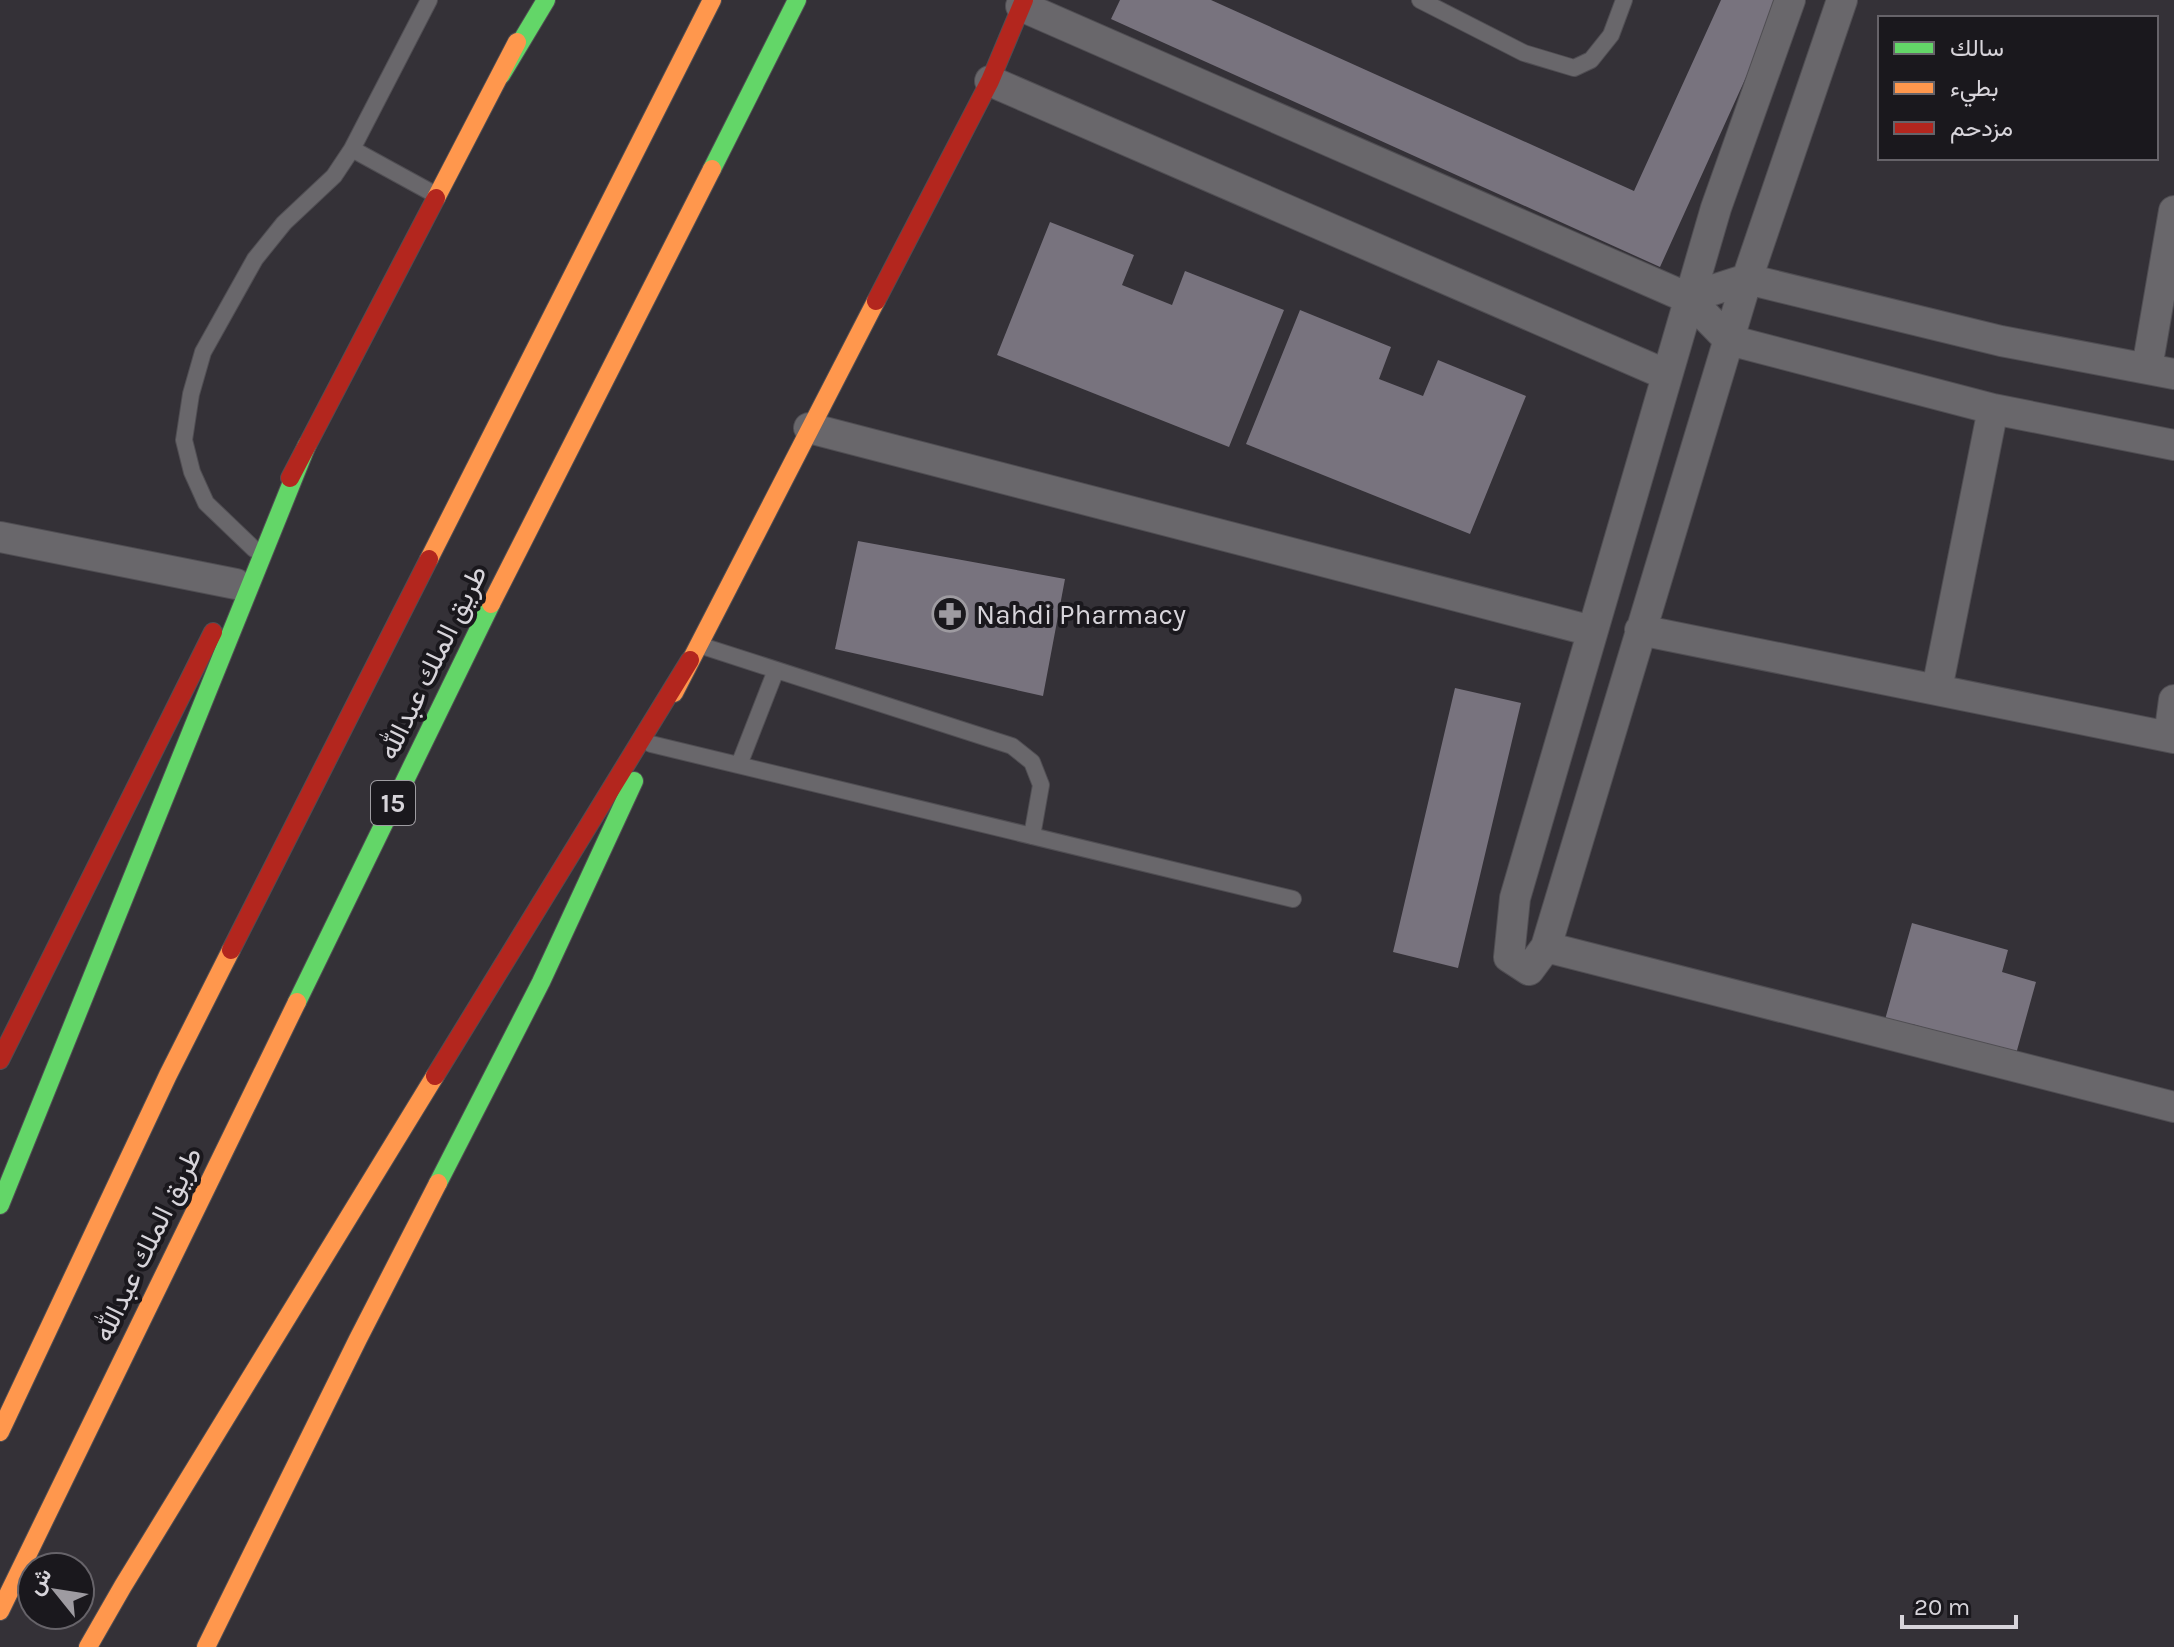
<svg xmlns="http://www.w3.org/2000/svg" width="2174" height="1647" font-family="Karla,Vazirmatn,sans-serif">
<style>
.building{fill:#78737e}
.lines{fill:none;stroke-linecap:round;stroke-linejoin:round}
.lane-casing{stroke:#504e53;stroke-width:18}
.street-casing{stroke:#504e53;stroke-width:32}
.fast-casing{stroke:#504e53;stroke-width:20}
.slow-casing{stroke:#504e53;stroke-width:20}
.jam-casing{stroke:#504e53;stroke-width:20}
.lane{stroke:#69676b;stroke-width:16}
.street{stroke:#69676b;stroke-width:30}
.fast{stroke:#63d668;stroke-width:18}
.slow{stroke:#ff974d;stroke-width:18}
.jam{stroke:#b3261e;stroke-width:18}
.labels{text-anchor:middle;stroke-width:8;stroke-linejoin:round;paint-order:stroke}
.shield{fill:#1a181d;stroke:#9e9ca1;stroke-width:2}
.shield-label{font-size:26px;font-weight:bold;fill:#d7d4da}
.poi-label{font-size:28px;fill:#d7d4da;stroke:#1a181d;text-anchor:start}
.street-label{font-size:28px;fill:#d7d4da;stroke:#1a181d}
</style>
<rect width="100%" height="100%" fill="#343137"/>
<path class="building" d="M1120,0H1211L1634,191L1721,0H1781L1660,267L1111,19Z
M1050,222L1134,255L1122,285L1172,305L1185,271L1284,310L1229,447L997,355Z
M1300,310L1391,347L1379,379L1423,396L1438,360L1526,396L1470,534L1246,444Z
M858,541L1065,579L1043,696L835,649Z
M1455,688L1521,703L1458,968L1393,952Z
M1912,923L2008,950L2002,972L2036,982L2016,1054L1912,1024L1907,1041L1881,1034Z"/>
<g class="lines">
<defs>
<path id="lane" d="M1420,0L1524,53L1574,68L1591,60L1611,35L1624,0
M352,149L429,0
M254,549L206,503L192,472L184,440L191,394L203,352L255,259L284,223L334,176L352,149L436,195
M699,645L1012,746L1032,762L1041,785L1032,836
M651,744L1293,899
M739,765L776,670"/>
<path id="street" d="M1790,0L1716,208L1515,898L1509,957L1529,970L1546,947L1747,279L1842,0
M1021,6L1688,298L1729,340L1993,409L2174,445
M990,81L1667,375
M1688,298L1747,279L2001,341L2174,374
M2147,368L2174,211
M809,428L1592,631
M0,537L236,584
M1640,630L2174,738
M1937,689L1993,409
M2169,737L2174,700
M1546,947L2174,1107"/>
<path id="fast" d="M501,75L546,0
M712,169L797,0
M297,1002L491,604
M438,1183L541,982L634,781
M0,1205L307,445"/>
<path id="slow" d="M436,198L517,42
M429,559L712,0
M491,604L712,169
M674,693L876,301
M0,1432L168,1075L231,950
M0,1611L297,1002
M88,1647L123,1586L435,1076
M206,1647L358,1339L438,1183"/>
<path id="jam" d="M876,301L990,81L1024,0
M290,478L436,198
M231,950L429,559
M0,1060L213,632
M435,1076L690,660"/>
</defs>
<use href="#lane" class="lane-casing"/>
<use href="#street" class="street-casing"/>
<use href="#fast" class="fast-casing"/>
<use href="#slow" class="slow-casing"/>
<use href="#jam" class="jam-casing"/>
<use href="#lane" class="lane"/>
<use href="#street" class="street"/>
<use href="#fast" class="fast"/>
<use href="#slow" class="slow"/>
<use href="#jam" class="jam"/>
</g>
<defs>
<symbol id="pharmacy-ring" viewBox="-11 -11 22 22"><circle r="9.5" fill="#1a181d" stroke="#9e9ba1" stroke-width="1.5"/><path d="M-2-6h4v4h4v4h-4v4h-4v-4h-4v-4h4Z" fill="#9e9ba1"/></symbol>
</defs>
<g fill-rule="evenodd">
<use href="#pharmacy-ring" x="930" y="594" width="40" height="40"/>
</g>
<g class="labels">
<rect class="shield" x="371" y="781" width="44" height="44" rx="6"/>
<g class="shield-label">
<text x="393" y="812">15</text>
</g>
<g class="poi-label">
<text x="976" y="624">Nahdi Pharmacy</text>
</g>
<g class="street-label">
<text transform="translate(432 662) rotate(-64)" y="10">طريق الملك عبدالله</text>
<text transform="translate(147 1244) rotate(-64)" y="10">طريق الملك عبدالله</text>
</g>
</g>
<rect x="1878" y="16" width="280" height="144" fill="#1a181d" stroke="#666369" stroke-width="2"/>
<rect x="1894" y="42" width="40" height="12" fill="#63d668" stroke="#666369" stroke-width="2"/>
<text x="1950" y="56" font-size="24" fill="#d7d4da">سالك</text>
<rect x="1894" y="82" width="40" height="12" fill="#ff974d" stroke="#666369" stroke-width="2"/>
<text x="1950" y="96" font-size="24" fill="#d7d4da">بطيء</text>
<rect x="1894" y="122" width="40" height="12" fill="#b3261e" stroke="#666369" stroke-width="2"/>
<text x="1950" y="136" font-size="24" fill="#d7d4da">مزدحم</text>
<g transform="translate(56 1591) rotate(300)"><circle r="38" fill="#1a181d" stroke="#666369" stroke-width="2"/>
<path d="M0-6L14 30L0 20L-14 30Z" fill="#9e9ba1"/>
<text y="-12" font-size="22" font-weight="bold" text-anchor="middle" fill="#d7d4da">ش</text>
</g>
<path d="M1902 1615v12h114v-12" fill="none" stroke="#d7d4da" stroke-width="4"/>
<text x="1914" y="1615" font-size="24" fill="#d7d4da" stroke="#1a181d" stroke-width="6" paint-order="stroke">20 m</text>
</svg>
